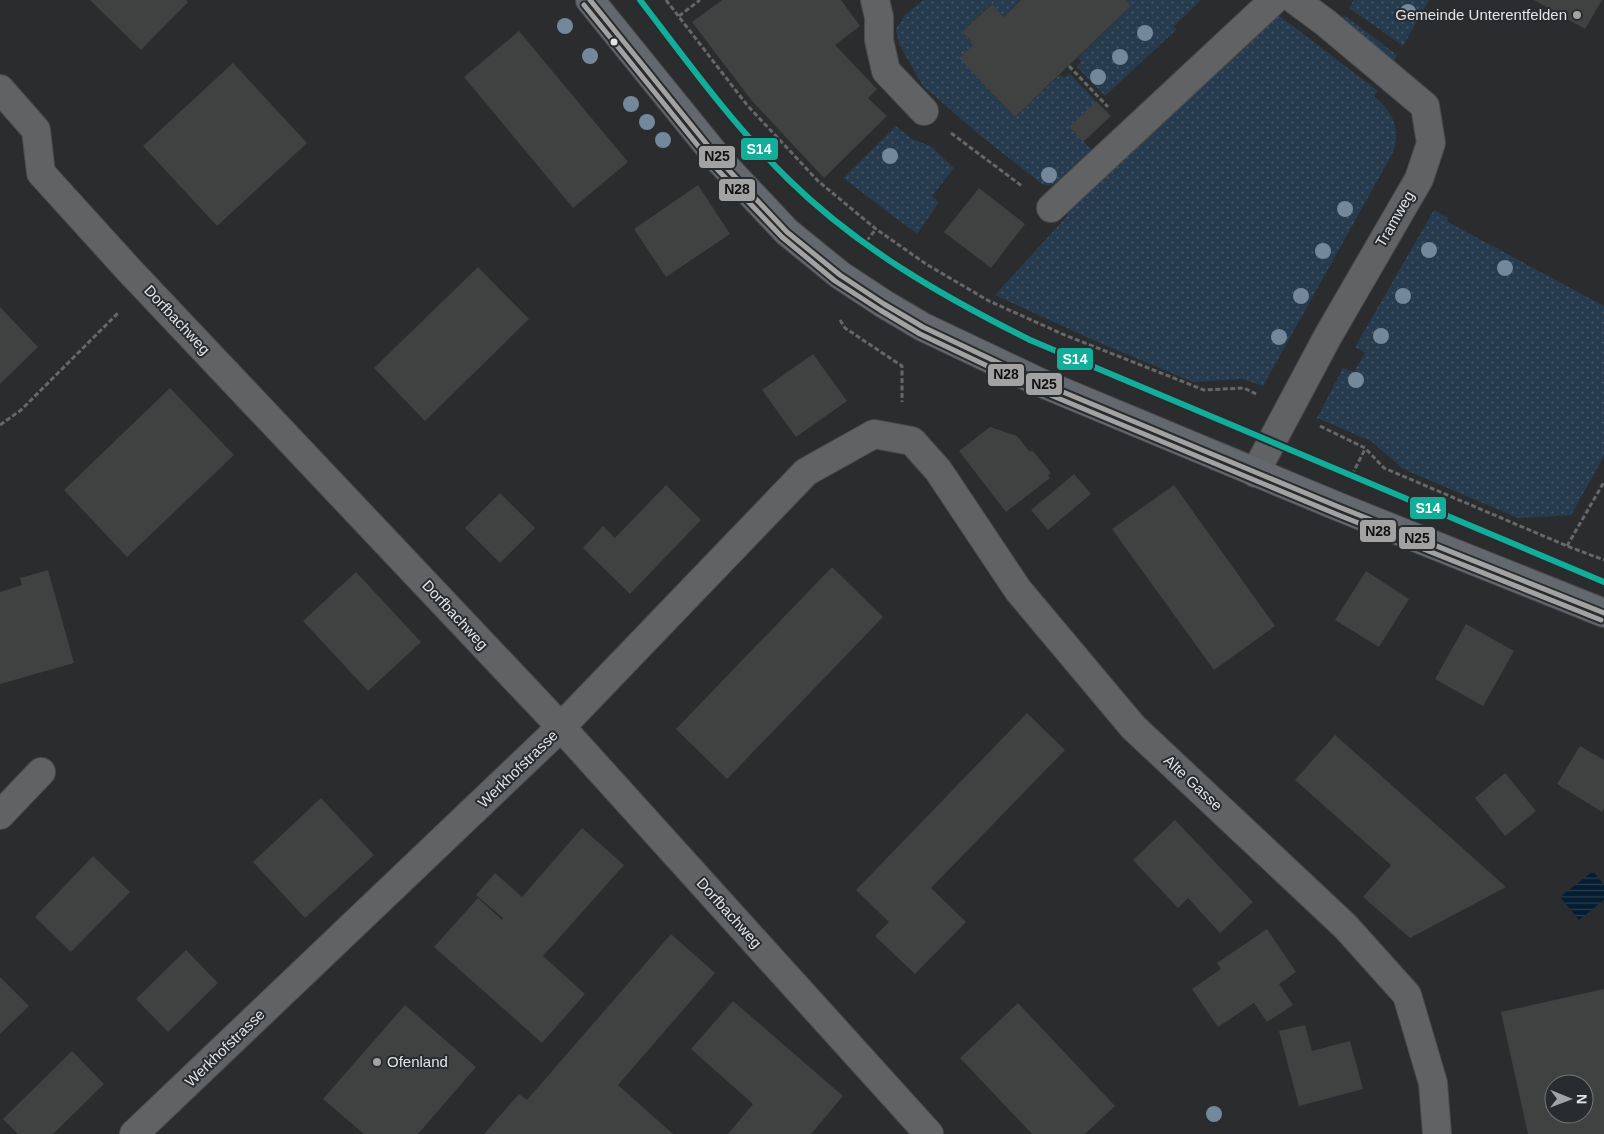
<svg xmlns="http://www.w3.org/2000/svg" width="1604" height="1134" font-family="Arial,sans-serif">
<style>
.grass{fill:url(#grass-dots)}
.water{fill:url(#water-rules)}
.building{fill:#404141;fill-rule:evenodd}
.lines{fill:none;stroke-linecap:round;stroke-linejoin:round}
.minor-casing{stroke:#494a4c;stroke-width:30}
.major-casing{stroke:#494a4c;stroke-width:30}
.path{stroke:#666769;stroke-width:3;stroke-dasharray:5 2.5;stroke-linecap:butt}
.minor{stroke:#616264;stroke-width:28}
.major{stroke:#63686e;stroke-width:28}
.bus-1-casing{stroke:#292c2f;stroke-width:9}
.bus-2-casing{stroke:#292c2f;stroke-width:9}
.bus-1{stroke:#a2a2a2;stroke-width:5}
.bus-2{stroke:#a2a2a2;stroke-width:5}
.rail-1-casing{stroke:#292c2f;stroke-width:10}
.rail-1{stroke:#13ae99;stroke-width:6}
.tree{fill:#73889b}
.poi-dot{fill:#a1a3a5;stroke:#292c2f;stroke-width:2}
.bus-dot{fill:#e1e3e5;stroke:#292c2f;stroke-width:2}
.labels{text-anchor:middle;stroke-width:4;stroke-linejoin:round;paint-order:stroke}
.poi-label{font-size:15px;fill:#e1e3e5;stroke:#292c2f;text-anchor:end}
.street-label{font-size:15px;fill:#e1e3e5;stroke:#292c2f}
.line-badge{stroke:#292c2f;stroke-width:2}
.badge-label{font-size:14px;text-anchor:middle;font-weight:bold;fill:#fff}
.pale-badge-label{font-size:14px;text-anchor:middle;font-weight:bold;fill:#111}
</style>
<defs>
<pattern id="grass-dots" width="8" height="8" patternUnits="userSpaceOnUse" patternTransform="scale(1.25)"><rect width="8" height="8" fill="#263b4e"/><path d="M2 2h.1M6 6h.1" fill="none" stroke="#455767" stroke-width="1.8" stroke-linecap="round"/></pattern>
<pattern id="water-rules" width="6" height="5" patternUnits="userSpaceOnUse" patternTransform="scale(1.25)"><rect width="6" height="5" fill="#041d31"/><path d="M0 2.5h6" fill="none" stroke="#283e4f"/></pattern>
</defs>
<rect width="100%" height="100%" fill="#2a2c2e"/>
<path class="grass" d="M923,0H1020L1004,17L991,4L962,32L974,44L960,58L1015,117L1060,75L1064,78L1070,74L1096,101L1069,127L1092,150L1057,182L1049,186L1042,184L982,137L923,86L899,44L896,29L905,15Z
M1126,0H1201L1173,27L1177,29L1105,96L1077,67L1081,61L1078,58L1131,6Z
M1354,0H1429L1403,46L1349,8Z
M1272,10L1378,91L1374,96C1394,113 1403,132 1391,156L1263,386L1242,379L1193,382L1093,340L995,295L1067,216V205Z
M1344,15L1397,55L1394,61L1342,19Z
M896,126L912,139L931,146L954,168L932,196L939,202L917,234L843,178Z
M1434,210L1447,217L1448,222L1604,306V456L1571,515L1518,518L1403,469L1371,441L1317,418L1343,368L1354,372L1365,353L1355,347Z"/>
<path class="water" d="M1593,871L1604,885V900L1579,920L1560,897Z"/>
<path class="building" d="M90,0H186L188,2L141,50Z
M722,0H841L860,26L835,45L877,89L868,98L887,116L824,178L752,101L692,22Z
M1021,0H1126L1131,6L1015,117L959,58L974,44L962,32L992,4L1004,17Z
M1534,0H1602L1585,29Z
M519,31L628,162L573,208L464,77Z
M233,63L307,143L217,226L143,146Z
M1096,101L1111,116L1083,142L1069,127Z
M698,185L730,234L666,277L634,229Z
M979,188L1025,224L991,268L944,232Z
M478,267L529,319L425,421L374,368Z
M0,307L38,347L0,384Z
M813,354L847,401L796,437L762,390Z
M170,388L234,455L127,557L64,490Z
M990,427L1017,436L1030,452L1032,450L1051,473L1048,475L1050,478L1006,512L959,451Z
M1074,474L1091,494L1048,530L1031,510Z
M666,485L701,520L630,594L583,548L603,526L615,538Z
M1174,485L1275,626L1214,670L1112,529Z
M500,493L535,528L500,563L465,528Z
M832,567L883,617L727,779L676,729Z
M48,570L74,663L0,684V592L22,585L20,578Z
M1366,571L1409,599L1379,647L1335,620Z
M356,572L421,642L368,691L303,621Z
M1466,624L1514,651L1483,706L1435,679Z
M1027,713L1065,750L931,888L966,922L915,974L875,936L889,922L856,890Z
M1335,735L1431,820L1506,887L1410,938L1363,897L1391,865L1295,780Z
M1580,746L1604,760V808L1602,812L1557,784Z
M1505,773L1536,811L1505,836L1475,798Z
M321,798L374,855L305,918L253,862Z
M1175,820L1253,902L1220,933L1188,898L1178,908L1133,860Z
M582,828L624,865L543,956L585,994L542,1043L434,947L478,898L502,920L503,918L476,895L495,873L522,897Z
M93,856L130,892L71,952L35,917Z
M1267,929L1296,972L1279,984L1293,1005L1267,1022L1254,1003L1218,1027L1192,989L1221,969L1217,963Z
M671,934L715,973L618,1085L673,1134H484L519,1094L527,1100Z
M186,950L218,983L168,1032L136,999Z
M0,977L29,1006L0,1034Z
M1604,989V1134H1528L1501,1012ZM1554,1084H1584V1114H1554Z
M733,1001L843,1096L811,1134H728L753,1104L691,1049Z
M1018,1003L1115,1106L1085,1134H1032L960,1058Z
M405,1005L476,1067L418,1134H364L323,1099Z
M1305,1025L1312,1051L1350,1041L1363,1089L1299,1106L1279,1031Z
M72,1051L104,1084L53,1134H18L3,1119Z"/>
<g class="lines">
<defs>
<path id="minor" d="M875,0L879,17V40L886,71L924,111
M0,89L36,130L41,173L129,270L561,727L929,1134
M1051,208L1274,0
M1255,473L1328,336L1419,179L1431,143L1425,106L1326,23L1295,0
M0,815L41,772
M134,1134L561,727L806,472L874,434L912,441L938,470L1018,590L1133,727L1346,927L1407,995L1433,1083L1437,1134"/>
<path id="major" d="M590,0L722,163L787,232L840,275L884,304L923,327L1039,382L1339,507L1604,613"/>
</defs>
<use href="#minor" class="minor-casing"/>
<use href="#major" class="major-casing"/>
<path class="path" d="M666,0L747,105L818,181L876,229L926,264L989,301L1067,336L1204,390L1244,388L1256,394
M679,16L700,0
M1069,66L1108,107
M951,133L1022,186
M862,247L876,229
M840,320L845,328L902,366V402
M0,425L21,410L119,312
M1320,426L1365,448L1384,468L1567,546L1604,560
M1352,475L1365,449
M1567,546L1604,482"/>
<use href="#minor" class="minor"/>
<use href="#major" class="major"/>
<defs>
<path id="bus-1" d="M590,0L722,163L787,232L840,275L884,304L923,327L1039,382L1339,507L1604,613"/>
<path id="bus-2" d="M584,5L716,168L782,237L835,281L880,310L920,334L1036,389L1336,514L1601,620"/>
</defs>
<use href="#bus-1" class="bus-1-casing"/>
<use href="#bus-2" class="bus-2-casing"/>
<use href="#bus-1" class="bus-1"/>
<use href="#bus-2" class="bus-2"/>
<defs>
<path id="rail-1" d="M640,0C687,61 732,124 788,179C858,248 942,296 1030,340L1604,582"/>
</defs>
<use href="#rail-1" class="rail-1-casing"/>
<use href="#rail-1" class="rail-1"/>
</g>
<g class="tree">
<circle cx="1408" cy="12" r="8"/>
<circle cx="565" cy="26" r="8"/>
<circle cx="1145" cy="33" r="8"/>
<circle cx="590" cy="56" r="8"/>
<circle cx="1120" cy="57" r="8"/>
<circle cx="1098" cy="77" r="8"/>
<circle cx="631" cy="104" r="8"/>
<circle cx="647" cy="122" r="8"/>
<circle cx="663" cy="140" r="8"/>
<circle cx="890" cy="156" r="8"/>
<circle cx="1049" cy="175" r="8"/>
<circle cx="1345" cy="209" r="8"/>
<circle cx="1429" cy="250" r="8"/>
<circle cx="1323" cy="251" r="8"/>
<circle cx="1505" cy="268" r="8"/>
<circle cx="1301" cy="296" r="8"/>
<circle cx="1403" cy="296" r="8"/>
<circle cx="1381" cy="336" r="8"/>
<circle cx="1279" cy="337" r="8"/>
<circle cx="1356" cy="380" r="8"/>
<circle cx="1214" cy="1114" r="8"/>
</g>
<g class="poi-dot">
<circle cx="1577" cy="15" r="5"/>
<circle cx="377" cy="1062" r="5"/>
</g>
<circle class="bus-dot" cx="614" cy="42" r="4.5"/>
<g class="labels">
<g class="poi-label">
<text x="1567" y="20">Gemeinde Unterentfelden</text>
<text x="387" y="1067" text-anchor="start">Ofenland</text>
</g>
<g class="street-label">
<text transform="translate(1395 219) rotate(-60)" y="5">Tramweg</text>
<text transform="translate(177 320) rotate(47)" y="5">Dorfbachweg</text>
<text transform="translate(455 615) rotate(47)" y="5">Dorfbachweg</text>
<text transform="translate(518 769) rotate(-44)" y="5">Werkhofstrasse</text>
<text transform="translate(1193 783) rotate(43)" y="5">Alte Gasse</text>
<text transform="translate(729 913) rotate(48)" y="5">Dorfbachweg</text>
<text transform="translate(225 1048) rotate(-44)" y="5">Werkhofstrasse</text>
</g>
</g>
<g class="line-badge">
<rect x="740" y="137" width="39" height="24" rx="5" fill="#13ae99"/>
<rect x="698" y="145" width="38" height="24" rx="5" fill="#a2a2a2"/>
<rect x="718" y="178" width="38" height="24" rx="5" fill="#a2a2a2"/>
<rect x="1056" y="347" width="38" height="24" rx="5" fill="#13ae99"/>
<rect x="987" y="363" width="38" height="24" rx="5" fill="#a2a2a2"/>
<rect x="1025" y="372" width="38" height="24" rx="5" fill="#a2a2a2"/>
<rect x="1409" y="496" width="38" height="24" rx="5" fill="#13ae99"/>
<rect x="1359" y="519" width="38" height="24" rx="5" fill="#a2a2a2"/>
<rect x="1398" y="526" width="38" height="24" rx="5" fill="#a2a2a2"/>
</g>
<g class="badge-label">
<text x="759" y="154">S14</text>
<text x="1075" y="364">S14</text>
<text x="1428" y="513">S14</text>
</g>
<g class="pale-badge-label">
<text x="717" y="161">N25</text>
<text x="737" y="194">N28</text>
<text x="1006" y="379">N28</text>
<text x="1044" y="389">N25</text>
<text x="1378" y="536">N28</text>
<text x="1417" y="543">N25</text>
</g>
<g transform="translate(1569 1099) rotate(91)"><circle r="24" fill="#292c2f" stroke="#737578"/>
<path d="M0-4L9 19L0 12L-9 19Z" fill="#a1a3a5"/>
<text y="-8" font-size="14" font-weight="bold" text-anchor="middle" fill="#e1e3e5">N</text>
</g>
</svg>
